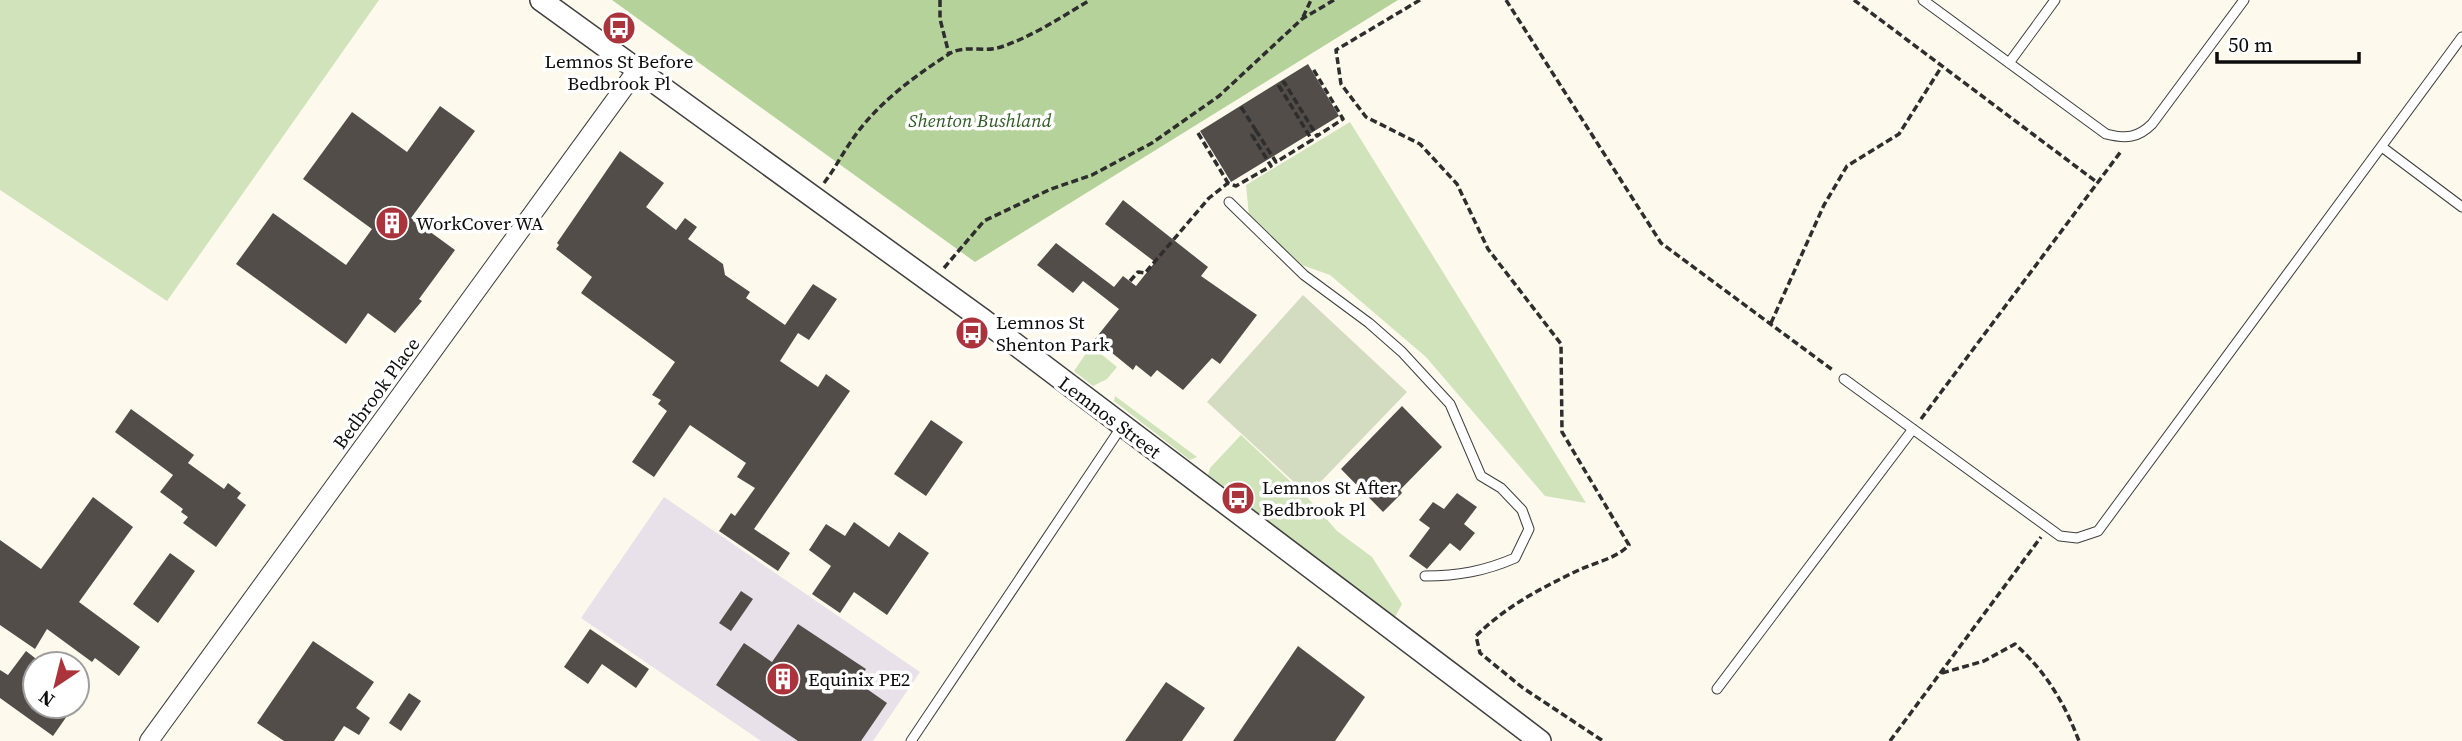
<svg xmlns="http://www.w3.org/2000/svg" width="2462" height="741" font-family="'Source Serif 4',serif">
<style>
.industrial{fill:#e8e1e9}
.green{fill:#d0e3ba}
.forest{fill:#b5d29b}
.cemetery{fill:#d3dcc0}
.building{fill:#534d49}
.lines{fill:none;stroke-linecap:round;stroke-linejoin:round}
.service-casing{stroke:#3f3f3f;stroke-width:11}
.minor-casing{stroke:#3f3f3f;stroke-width:20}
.tertiary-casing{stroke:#3f3f3f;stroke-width:24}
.path{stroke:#2e2e2e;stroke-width:3.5;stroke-dasharray:7 3.5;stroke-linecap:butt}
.service{stroke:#fff;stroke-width:9}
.minor{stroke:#fff;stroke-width:18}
.tertiary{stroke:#fff;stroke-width:21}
.labels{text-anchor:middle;stroke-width:7;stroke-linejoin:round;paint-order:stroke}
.poi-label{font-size:19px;fill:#0c0c0c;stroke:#fff;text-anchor:start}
.park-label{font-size:19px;font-style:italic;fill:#305b24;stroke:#fff}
.street-label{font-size:19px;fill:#0c0c0c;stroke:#fff}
</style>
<rect width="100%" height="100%" fill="#fdf9ec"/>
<path class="industrial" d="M664,497L920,672L873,741H761L581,618Z"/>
<path class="green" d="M0,0H379L167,301L0,190Z
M1350,122L1586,503L1545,496L1426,357L1330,275L1302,265L1249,216L1246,185Z
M1091,346L1117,367L1107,379L1093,386L1074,371Z
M1115,396L1197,457L1190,460L1114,401Z
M1241,435L1307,497L1337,531L1372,557L1402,604L1395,617L1239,499L1243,492L1229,482L1223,487L1208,475L1210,468Z"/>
<path class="forest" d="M612,0H1398L975,262Z"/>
<path class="cemetery" d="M1303,295L1407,392L1308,495L1207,402Z"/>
<path class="building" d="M1308,64L1339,116L1231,182L1200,131Z
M440,106L475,131L411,218L455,250L419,299L422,301L395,333L368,313L346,344L236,264L273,213L346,265L372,229L303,179L352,112L407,152Z
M620,151L664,183L646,207L676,230L685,218L697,227L688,239L723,264L725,275L750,292L746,298L785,325L813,284L837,299L809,340L798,333L780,361L818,387L826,374L850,391L754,529L790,553L778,571L719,531L731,513L735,516L755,488L737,477L746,463L690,425L654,477L632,462L667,411L658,404L661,400L652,395L675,362L581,293L592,277L556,249L559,245L557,243Z
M1123,200L1208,267L1201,276L1257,315L1220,364L1212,358L1183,390L1157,370L1151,377L1136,365L1133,370L1095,339L1119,309L1083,281L1073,293L1037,265L1056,243L1114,287L1123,276L1136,286L1155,262L1105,224Z
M1402,406L1442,447L1400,490L1402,493L1383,512L1341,469Z
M131,409L194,455L188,463L224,489L228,483L241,493L237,498L246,505L216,547L183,523L188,517L181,512L183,509L160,492L173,475L115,432Z
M931,420L963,442L926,496L894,474Z
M1457,493L1477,507L1464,524L1475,533L1460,551L1450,543L1427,569L1409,556L1430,528L1419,520L1433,502L1444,509Z
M93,497L133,527L79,602L140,647L119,676L95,658L92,662L47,629L35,649L0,625V540L41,569Z
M854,522L889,547L899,532L929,553L887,615L854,592L840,613L812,594L831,566L809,550L826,524L845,536Z
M170,553L195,571L158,623L133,604Z
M741,591L753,599L731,631L719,623Z
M798,624L866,669L857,682L887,703L861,741H798L716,685L744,643L772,662Z
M590,629L649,669L636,688L602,664L588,684L564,667Z
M313,641L374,682L356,708L370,718L359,735L344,726L334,741H284L257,723Z
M1298,646L1365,697L1335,741H1233Z
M26,651L35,658V706H74L53,736L0,698V670L8,675Z
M1166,682L1205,708L1182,741H1125Z
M409,693L421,701L401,731L389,723Z"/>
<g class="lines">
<defs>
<path id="service" d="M1923,0L2106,134C2126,139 2138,138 2152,124L2244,0
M2009,63L2055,0
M2382,147L2462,207
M1229,202L1304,275L1369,323L1402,352L1450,404L1481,476L1501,488L1522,510L1529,529L1515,558C1485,571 1458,576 1425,576
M1844,379L2060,536L2077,538L2098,531L2462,37
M1717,689L1913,429
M911,741L1122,426"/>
<path id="minor" d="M149,741L637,70"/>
<path id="tertiary" d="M541,0L982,319L1540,741"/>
</defs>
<use href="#service" class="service-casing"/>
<use href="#minor" class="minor-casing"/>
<use href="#tertiary" class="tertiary-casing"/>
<path class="path" d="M940,0V19L949,54
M1420,0L1336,50L1341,84L1366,117L1420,144L1457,184L1488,249L1561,344L1562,432L1629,545C1617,558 1597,562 1581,569C1543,587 1506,606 1476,636L1480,653L1523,688L1603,741
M1506,0L1661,243L1834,371
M1854,0L2098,183
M1303,17L1311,0
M1241,107L1257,132
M1198,133L1228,183
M824,183C834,170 841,156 850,143C874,106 913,77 949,54C965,44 983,53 1001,47C1031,37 1062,17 1090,0
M944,268L984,221L1051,189L1092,175L1152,143L1219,96L1302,19L1334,0
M1130,281L1138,272L1145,273L1209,198L1228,183L1236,186L1271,166L1252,135L1257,132L1276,162L1312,140L1279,86L1284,82L1317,136L1343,119L1312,67
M1771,323L1824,205L1847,166L1899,134L1942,66
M1921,419L2122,150
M1942,673L1984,661L2015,644C2046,672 2064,702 2079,741
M1890,741L2041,537"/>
<use href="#service" class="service"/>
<use href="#minor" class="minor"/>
<use href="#tertiary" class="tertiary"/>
</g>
<defs>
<symbol id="bus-disc" viewBox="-11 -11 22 22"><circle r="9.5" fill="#ab343c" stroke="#fff"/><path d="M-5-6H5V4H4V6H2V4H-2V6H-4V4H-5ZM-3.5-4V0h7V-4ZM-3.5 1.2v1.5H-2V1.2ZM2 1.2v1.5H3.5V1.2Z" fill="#fff"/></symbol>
<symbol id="building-disc" viewBox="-11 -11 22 22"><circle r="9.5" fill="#ab343c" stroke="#fff"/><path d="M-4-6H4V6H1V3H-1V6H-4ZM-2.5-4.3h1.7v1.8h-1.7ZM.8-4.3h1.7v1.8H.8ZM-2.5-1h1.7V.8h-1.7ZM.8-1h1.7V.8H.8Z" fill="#fff"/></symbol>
</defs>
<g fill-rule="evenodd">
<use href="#bus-disc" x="600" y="9" width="38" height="38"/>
<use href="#building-disc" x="373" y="204" width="38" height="38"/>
<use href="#bus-disc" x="953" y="314" width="38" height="38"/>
<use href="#bus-disc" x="1219" y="479" width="38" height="38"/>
<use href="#building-disc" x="764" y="660" width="38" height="38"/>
</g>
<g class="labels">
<g class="poi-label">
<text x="619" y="68" text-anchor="middle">Lemnos St Before<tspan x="619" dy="22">Bedbrook Pl</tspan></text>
<text x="416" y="230">WorkCover WA</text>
<text x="996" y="329">Lemnos St<tspan x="996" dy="22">Shenton Park</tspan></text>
<text x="1262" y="494">Lemnos St After<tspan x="1262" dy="22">Bedbrook Pl</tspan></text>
<text x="808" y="686">Equinix PE2</text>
</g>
<g class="park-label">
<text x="980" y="127">Shenton Bushland</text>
</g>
<g class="street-label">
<text transform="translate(376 393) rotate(-54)" y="7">Bedbrook Place</text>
<text transform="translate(1110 417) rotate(37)" y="7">Lemnos Street</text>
</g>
</g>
<g transform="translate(56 685) rotate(215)"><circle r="33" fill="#ffffff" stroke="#9e9e9e" stroke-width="2"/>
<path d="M0-5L12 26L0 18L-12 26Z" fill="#ab343c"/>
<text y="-10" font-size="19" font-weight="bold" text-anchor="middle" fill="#0c0c0c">N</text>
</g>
<path d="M2217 52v10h142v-10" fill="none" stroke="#0c0c0c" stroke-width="3.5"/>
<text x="2228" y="52" font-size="21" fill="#0c0c0c" stroke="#ffffff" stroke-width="5" paint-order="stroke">50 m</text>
</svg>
